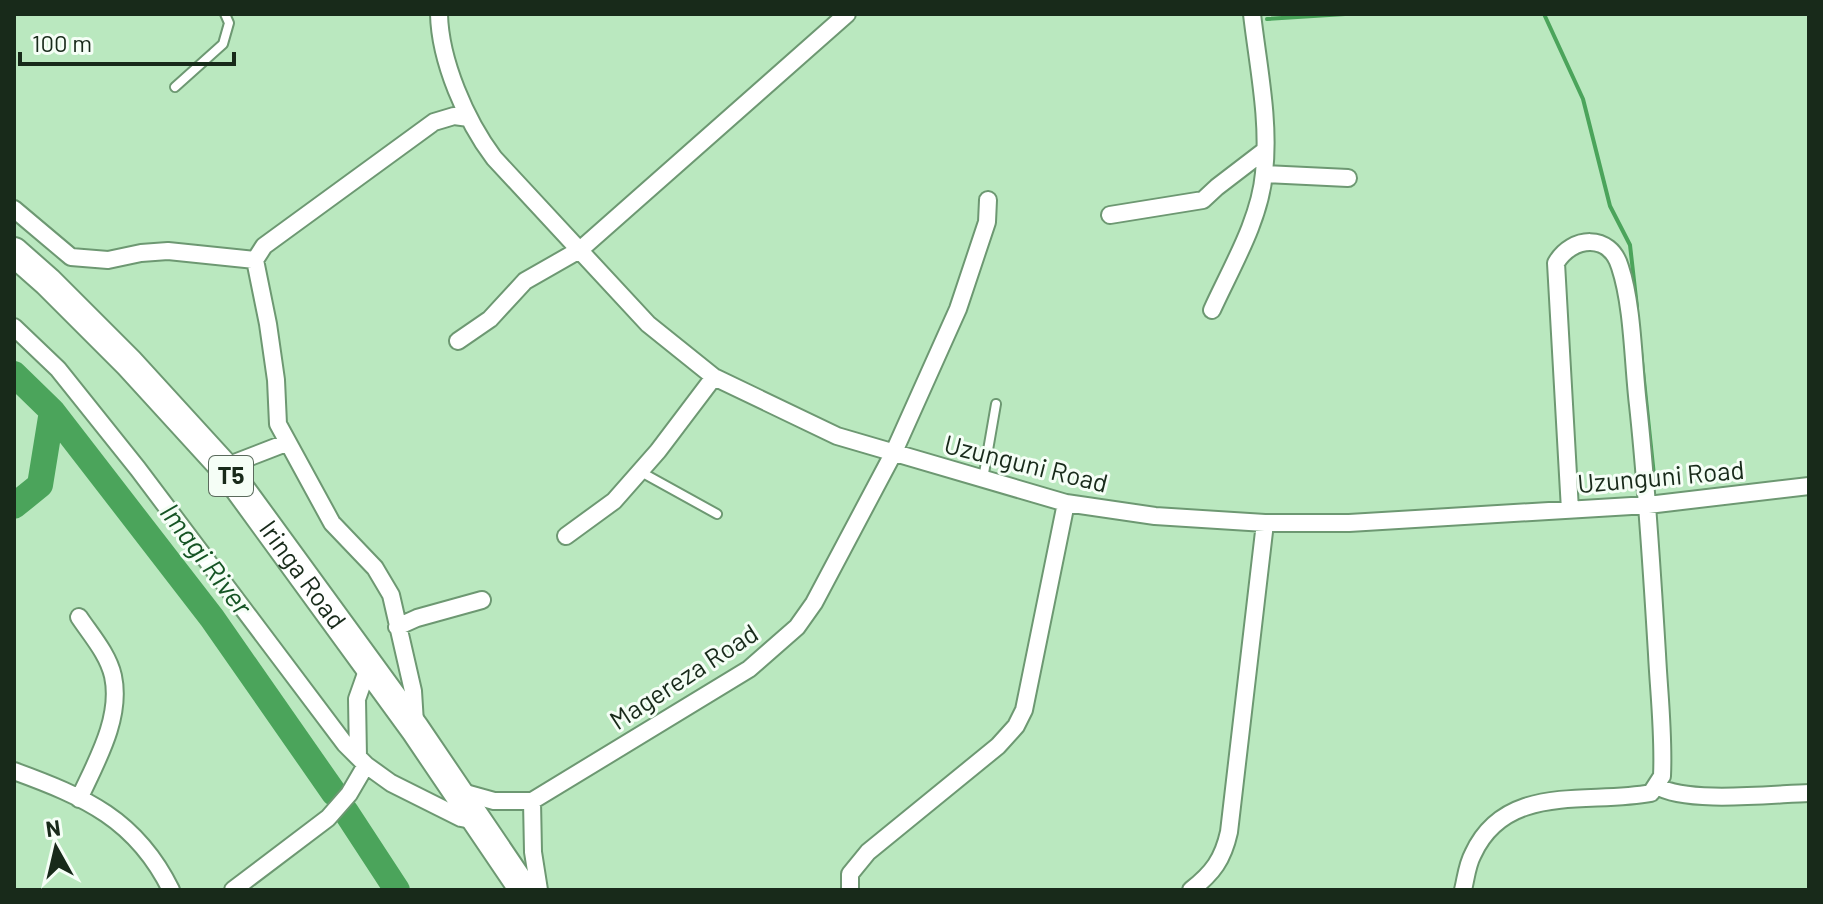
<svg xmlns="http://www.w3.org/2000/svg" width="1823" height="904" font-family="Barlow,sans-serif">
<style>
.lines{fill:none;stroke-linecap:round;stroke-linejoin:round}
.stream{stroke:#4ba45b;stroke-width:4}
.river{stroke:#4ba45b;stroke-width:26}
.lane-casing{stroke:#6d9872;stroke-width:12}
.street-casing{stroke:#6d9872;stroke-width:20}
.highway-casing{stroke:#6d9872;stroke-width:32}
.lane{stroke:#fff;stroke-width:8}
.street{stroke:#fff;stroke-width:16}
.highway{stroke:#fff;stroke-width:28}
.labels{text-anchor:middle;stroke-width:6;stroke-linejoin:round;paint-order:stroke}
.shield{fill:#f5fef6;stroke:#5a6a5c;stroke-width:2}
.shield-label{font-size:24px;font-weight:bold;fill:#182a1a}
.street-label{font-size:26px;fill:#182a1a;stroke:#f5fef6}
.water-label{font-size:28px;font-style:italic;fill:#155424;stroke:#f5fef6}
</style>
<rect width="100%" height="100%" fill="#bae8bf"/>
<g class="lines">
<path class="stream" d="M1544,14L1583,99L1610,206L1630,245L1637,307
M1267,19L1345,14
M1641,352L1655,485"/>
<path class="river" d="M14,374L52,411L212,618L334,793
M14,506L40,485L52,411
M346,812L397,890"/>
<defs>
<path id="lane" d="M175,87L223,44L229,23L225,14
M641,472L717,514
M983,479L996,404"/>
<path id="street" d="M439,14C440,61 466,121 494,158L648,324L714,377L837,436L1066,503L1155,516L1265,523H1349L1648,505L1809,486
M1264,174L1348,178
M14,209L71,257L108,260L141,253L168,251L255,260
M1110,215L1203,200L1217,187L1264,151
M1212,310C1231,268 1260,220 1264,173C1270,121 1258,66 1252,14
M14,327L58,369L138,469L345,744L366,765L391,783L461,818L476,821
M458,341L490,319L525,281L581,249L847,14
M224,467L286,443
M566,536L614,501L658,451L714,377
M79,617C91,635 108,654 113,676C122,718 96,762 79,799
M397,627L417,618L482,600
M415,723L413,691L391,595L375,568L332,523L278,424L276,380L268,324L255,260L264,246L434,122L454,116L469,118
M358,757L357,699L369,665
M14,771C85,797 136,819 171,890
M1657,786C1686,804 1773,794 1809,793
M458,791L494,801H532L749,669L797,627L814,603L893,454L958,309L987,222L988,200
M532,801L533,852L539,890
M233,890L328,818L349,794L366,765
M850,890V874L868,852L998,746L1016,726L1024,710L1066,503
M1191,890C1213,873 1223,859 1229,832L1265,523
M1463,890C1466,878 1467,865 1473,854C1506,782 1588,805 1651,793L1662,776C1664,735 1659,694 1657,654C1652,571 1647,488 1638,405C1633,363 1633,306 1620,267C1610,233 1572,236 1556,263L1570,510"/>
<g id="highway">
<path id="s1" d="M14,252L48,282L129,363L224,467L415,729L524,890"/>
</g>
</defs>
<use href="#lane" class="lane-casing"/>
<use href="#street" class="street-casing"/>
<use href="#highway" class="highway-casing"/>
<use href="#lane" class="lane"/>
<use href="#street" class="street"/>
<use href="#highway" class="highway"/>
</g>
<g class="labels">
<rect class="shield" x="209" y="456" width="44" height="40" rx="6"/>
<g class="shield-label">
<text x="231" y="484">T5</text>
</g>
<g class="street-label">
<text transform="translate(1026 464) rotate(14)" y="9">Uzunguni Road</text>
<text transform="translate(1661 477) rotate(-5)" y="9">Uzunguni Road</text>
<text dy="9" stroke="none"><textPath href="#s1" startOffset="434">Iringa Road</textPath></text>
<text transform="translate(684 677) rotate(-33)" y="9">Magereza Road</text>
</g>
<g class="water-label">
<text transform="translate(206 559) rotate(53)" y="10">Imagi River</text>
</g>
</g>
<rect width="1823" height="904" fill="none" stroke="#182a1a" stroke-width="32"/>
<g transform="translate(56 848) rotate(352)" stroke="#f5fef6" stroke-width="6" paint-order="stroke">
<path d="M0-6L14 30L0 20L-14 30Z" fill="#182a1a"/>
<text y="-12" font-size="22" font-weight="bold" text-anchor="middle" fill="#182a1a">N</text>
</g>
<path d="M20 52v12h214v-12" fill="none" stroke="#182a1a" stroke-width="4"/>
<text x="32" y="52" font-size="24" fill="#182a1a" stroke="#f5fef6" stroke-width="6" paint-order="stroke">100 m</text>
</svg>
